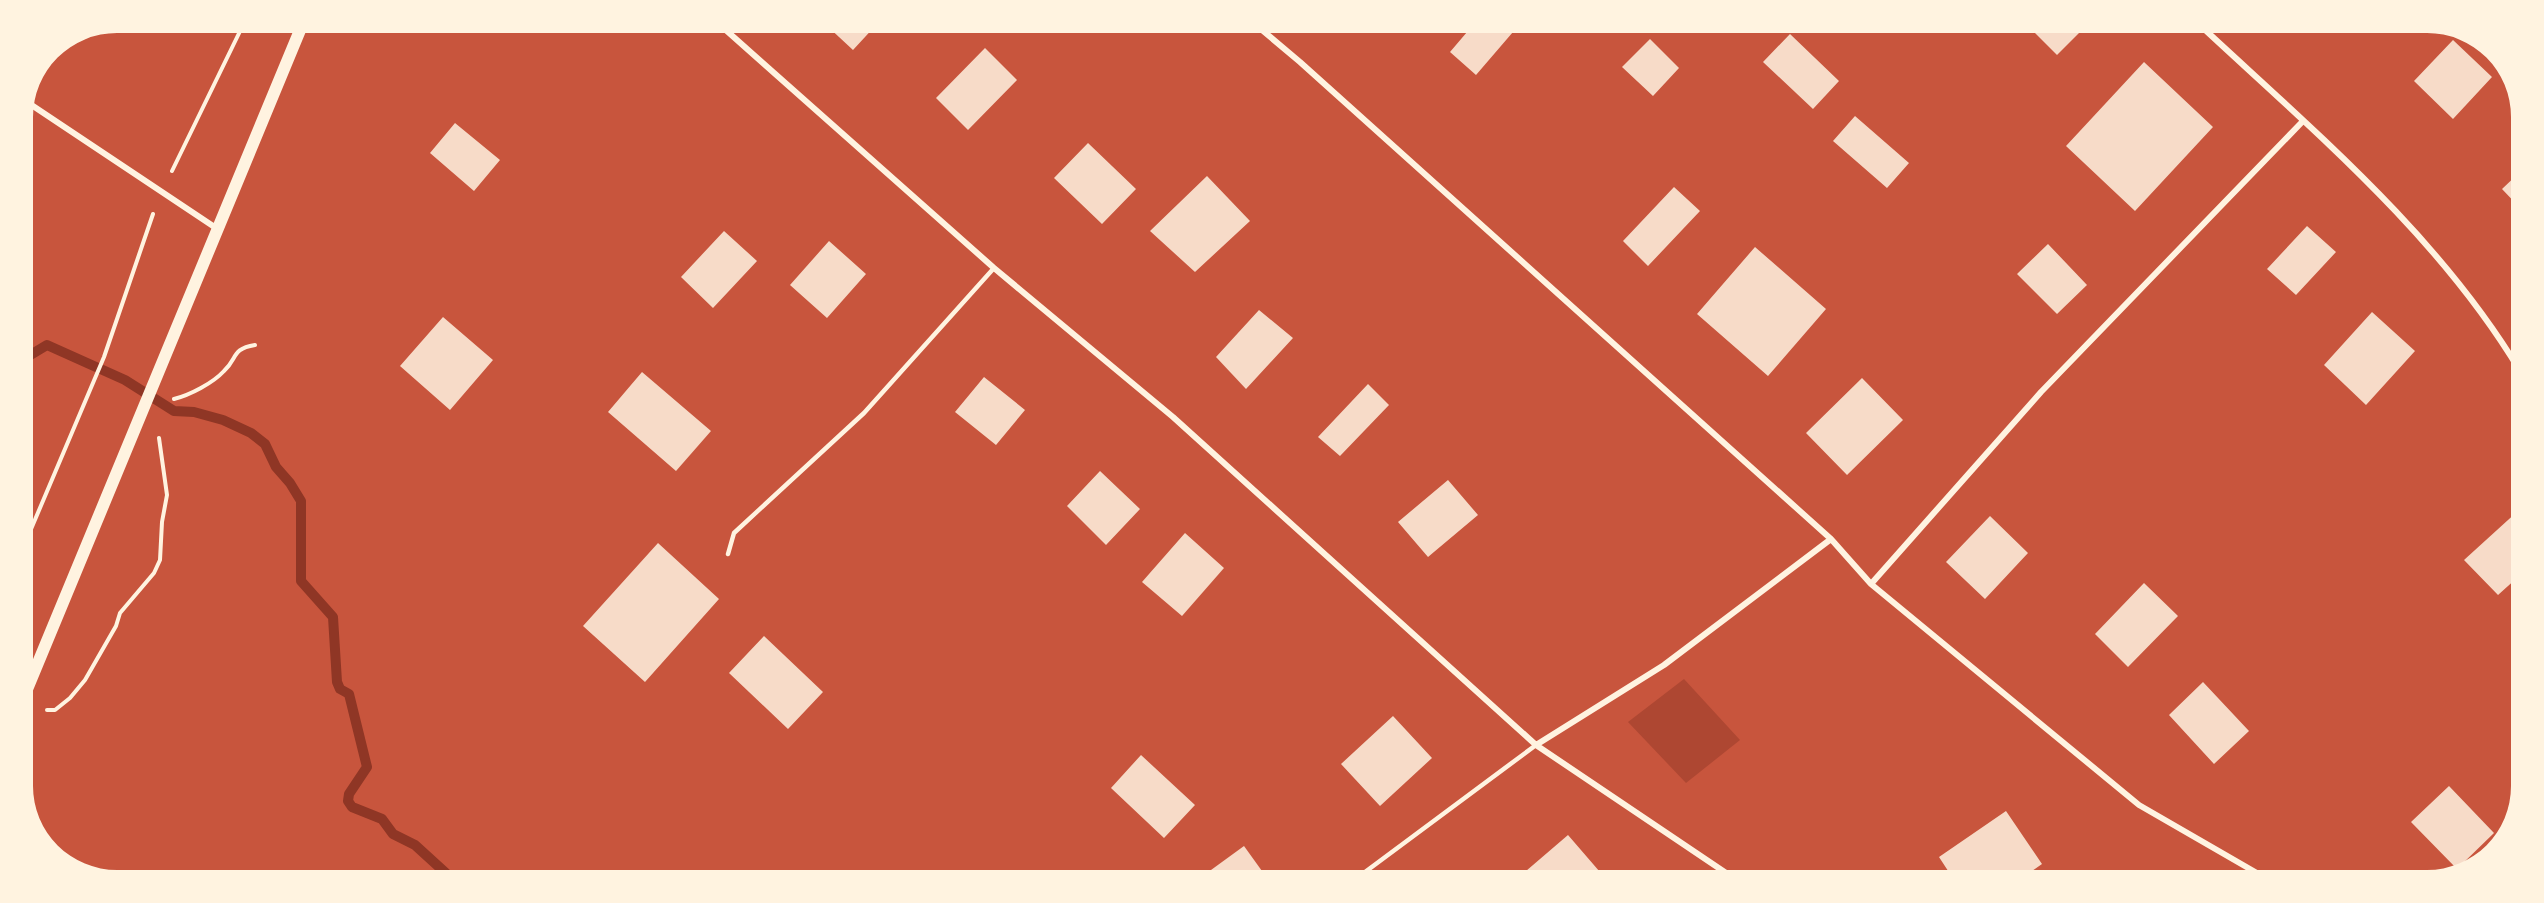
<svg xmlns="http://www.w3.org/2000/svg" width="2544" height="903" font-family="'Exo 2',sans-serif">
<style>
.green{fill:#ae4732}
.lines{fill:none;stroke-linecap:round;stroke-linejoin:round}
.stream{stroke:#8f3625;stroke-width:10}
.building{fill:#f7dbc8}
.path{stroke:#fff3e0;stroke-width:4}
.service{stroke:#fff3e0;stroke-width:4.5}
.minor{stroke:#fff3e0;stroke-width:6}
.secondary{stroke:#fff3e0;stroke-width:12}
</style>
<rect width="100%" height="100%" fill="#c8553d"/>
<path class="green" d="M1684,679L1740,740L1686,783L1628,722Z"/>
<g class="lines">
<path class="stream" d="M23,357H27L47,345L125,380L174,411L194,412L223,420L251,433L265,444L276,467L290,483L301,501V581L333,617L337,682L340,689L349,694L367,767L349,794L348,801L352,807L382,819L393,834L415,845L449,876"/>
</g>
<path class="building" d="M825,24H877L853,50Z
M1473,25H1519L1476,75L1450,52Z
M2028,26L2085,27L2057,55Z
M1790,34L1839,81L1813,109L1763,62Z
M1650,39L1679,68L1653,96L1622,67Z
M2453,40L2492,77L2453,119L2414,81Z
M985,48L1017,80L968,130L936,98Z
M2144,62L2213,127L2135,211L2066,146Z
M1855,116L1909,163L1887,188L1833,141Z
M455,123L500,160L474,191L430,153Z
M1088,143L1136,189L1102,224L1054,178Z
M2521,171V209L2502,189Z
M1207,176L1250,221L1195,272L1150,231Z
M1674,187L1700,211L1648,266L1623,241Z
M2307,226L2336,252L2296,295L2267,269Z
M724,231L757,261L713,308L681,277Z
M829,241L866,274L827,318L790,285Z
M2048,244L2087,285L2057,314L2017,274Z
M1755,247L1826,309L1768,376L1697,314Z
M1259,310L1293,338L1246,389L1216,357Z
M2372,312L2415,351L2366,405L2324,365Z
M443,317L493,360L450,410L400,366Z
M642,372L711,431L676,471L608,412Z
M984,377L1025,410L996,445L955,412Z
M1862,378L1903,420L1847,475L1806,433Z
M1368,384L1389,405L1340,456L1318,437Z
M1100,471L1140,509L1106,545L1067,506Z
M1448,480L1478,515L1428,557L1398,522Z
M2519,510L2518,577L2498,595L2464,560Z
M1990,516L2028,553L1985,599L1946,562Z
M1185,533L1224,568L1182,616L1142,582Z
M658,543L719,599L645,682L583,626Z
M2144,583L2178,616L2128,667L2095,634Z
M764,636L823,692L788,729L729,673Z
M2203,682L2249,731L2214,764L2169,715Z
M1393,716L1432,758L1380,806L1341,764Z
M1141,755L1195,805L1164,838L1111,788Z
M2449,786L2494,833L2457,869L2411,822Z
M2006,811L2042,864L2019,880H1954L1939,857Z
M1568,835L1606,879H1533L1526,871Z
M1244,846L1267,878H1200Z"/>
<g class="lines">
<path class="path" d="M172,171L244,23
M174,399C190,395 213,383 224,371C238,358 231,349 255,345
M23,548L104,357L153,214
M47,710H55L70,698L85,680L116,626L120,613L154,573L160,560L162,522L167,495L159,438"/>
<path class="service" d="M728,554L734,533L864,413L994,268
M1357,878L1536,745"/>
<path class="minor" d="M719,24L994,268L1173,417L1536,745L1735,879
M1256,25L1300,62L1831,539L1871,584L2139,805L2269,880
M2202,27C2316,133 2439,236 2520,371
M27,102L216,228
M1871,584L2041,392L2303,121
M1536,745L1664,665L1831,539"/>
<path class="secondary" d="M23,699L303,23"/>
</g>
<path d="M0 0H2544V903H0ZM117 33H2427A84 84 0 0 1 2511 117V786A84 84 0 0 1 2427 870H117A84 84 0 0 1 33 786V117A84 84 0 0 1 117 33Z" fill="#fff3e0" fill-rule="evenodd"/>
</svg>
